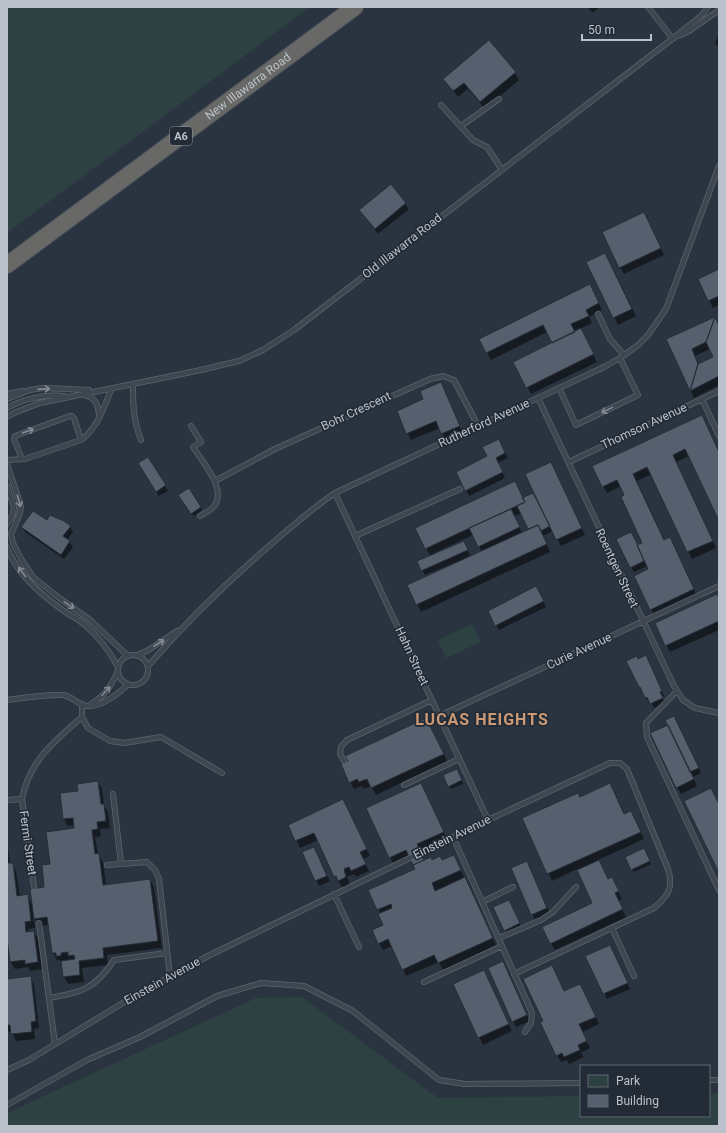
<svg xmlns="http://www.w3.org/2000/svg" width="726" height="1133" font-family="Roboto,sans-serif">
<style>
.green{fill:#2d4142}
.shadow{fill:#0007;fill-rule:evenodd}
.building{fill:#565f6d;stroke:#252d38}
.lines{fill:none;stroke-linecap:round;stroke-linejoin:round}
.service-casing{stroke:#5c646e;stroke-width:6}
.trunk-casing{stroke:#49515b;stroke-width:18}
.service{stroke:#3e4650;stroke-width:4.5}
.trunk{stroke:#686866;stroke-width:16}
.oneway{stroke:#838a93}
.labels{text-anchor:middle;stroke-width:3.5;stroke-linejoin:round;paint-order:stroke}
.shield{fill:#222b36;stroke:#8d949e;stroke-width:1}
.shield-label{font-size:11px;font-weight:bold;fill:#bbc1ca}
.street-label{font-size:12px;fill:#bbc1ca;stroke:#222b36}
.district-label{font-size:16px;font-weight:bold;letter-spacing:1px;fill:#cb9975;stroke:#222b36}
</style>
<rect width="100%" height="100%" fill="#2a3440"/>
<path class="green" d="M7,7H310L7,233Z
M472,624L481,642L446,658L438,640Z
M302,997L438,1098L581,1096V1116H709V1094L719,1093V1126H7V1113L256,998Z"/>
<path class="shadow" d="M588,7H600L592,13Z
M719,33V49L715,43Z
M489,42L515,73L519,80L485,109L468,89L458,97L444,79Z
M391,186L409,209L378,234L360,210Z
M648,220L664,255L624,274L620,267Z
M609,261L636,316L618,325L587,263Z
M719,270V305L713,308L699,280Z
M594,292L602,310L589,317L592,323L580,329L597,362L531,394L515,363L553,344L547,332L491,360L480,339Z
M719,326V385L694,398L667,339ZM710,349L714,358L699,364L695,356Z
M445,391L463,434L446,441L440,428L411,440L398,411Z
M701,416L719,452V519L689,456L676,462L716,548L692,559L652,474L637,481L665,541L674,545L697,596L655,616L651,609L649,570L648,566L634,572L631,567V534L638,546L644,543L626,496L621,486L607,493L603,486Z
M501,445L508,458L498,463L505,478L469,496L457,472L488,457Z
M148,458L168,491L159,496L139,464Z
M555,470L585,535L561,546L553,531L543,536L550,552L421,612L417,604L457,563L456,562L425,575L422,570L431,557L426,548L523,498L538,499ZM522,513L530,530L522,533L514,516ZM473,535L482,552L471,557L466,547L435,555L434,553Z
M189,489L202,510L194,516L180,495Z
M47,522L70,526L73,532L67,540L73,547L64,559L25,532L22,527Z
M539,593L546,607L499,630L496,625Z
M719,599V630L670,652L666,645Z
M648,662L664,696L662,697L665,703L654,708L651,702L649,703L639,687Z
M677,722L701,773L693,777L697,786L681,794L677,787Z
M430,726L447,761L376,795L371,786L364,789L362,786L354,789L350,782Z
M458,773L463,784L451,789L449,786Z
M98,782L102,789L104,805L108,812L110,828L100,829L101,836L95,837L98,854L103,862L106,885L150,880L154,887L162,948L107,955L108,965L82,968L84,982L68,984L64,977L62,963L59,960H57L53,953L49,925L39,926L33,915L35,928L28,929L29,933L34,932L38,939L42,969L30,971L28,967L15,969L11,962L8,940H7V839L10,864H12L16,871L20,897L27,896L33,906L46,888L52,865L76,829L75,825L68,826L64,819L79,791Z
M421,784L447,839L420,852L425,861H442L454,856L496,945L443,970L439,962L406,976L392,946L383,950L379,943L384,926L381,914L369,891L416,869L410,857L394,865L368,809Z
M614,791L625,815L631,812L644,839L598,860L608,880L615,886L622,899L618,901L626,917L555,950L551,943L594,903L577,869L552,881L523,819L580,798Z
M343,800L370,856L363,859L369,871L356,877L354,874L347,877L350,885L343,888L335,876L318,840L300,848L289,826Z
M303,853H316L330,881L319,886Z
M645,853L651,864L634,872L632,869Z
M529,868L550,913L535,920L512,869Z
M512,906L522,929L508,935L505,930Z
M611,950L630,989L607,999L587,956Z
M505,968L530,1021L516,1027L489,969Z
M30,977L34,984L39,1028L34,1029L35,1039L16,1041L12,1032H9L7,1029V980Z
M488,978L512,1031L483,1045L455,985Z
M565,992H584L599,1024L582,1032L590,1048L581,1053L584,1057L569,1064L567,1060L561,1062L557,1055L544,1021Z"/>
<path class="building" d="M489,40L516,72L480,102L464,83L453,91L443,79Z
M391,184L406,203L375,229L359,210Z
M644,212L661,248L619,268L602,232Z
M605,253L632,309L613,318L586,262Z
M719,269V296L708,301L698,279Z
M590,284L599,303L586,310L589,316L571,324L575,332L552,343L543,325L486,353L479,339Z
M715,317L706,342L692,349L698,364L690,391L666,339Z
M715,317L719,326V376L690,391L698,364L713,357L706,342Z
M581,328L594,354L526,388L513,362Z
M441,382L460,426L441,434L436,421L406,434L397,411L423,399L420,391Z
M702,415L719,452V521L685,449L673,455L713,541L687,552L647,467L633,474L664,540L670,537L694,589L650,610L634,576L648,569L637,545L642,543L621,497L624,495L617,480L602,487L592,466Z
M499,439L505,453L496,458L503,472L465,491L456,472L487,456L482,447Z
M148,457L166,485L156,492L138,463Z
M551,462L582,528L556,540L525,474Z
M515,481L525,502L425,549L415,528Z
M189,488L201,507L191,514L178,495Z
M533,493L550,526L541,531L538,525L528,529L517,506L525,502L522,498Z
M511,509L520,527L478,547L469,528Z
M33,511L47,520L50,515L64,521L71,526L63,536L70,541L61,555L21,527Z
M538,525L547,544L416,605L407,585Z
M631,532L638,545H637L644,561L630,568L616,539Z
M464,541L468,550L421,571L417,561Z
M536,586L544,601L495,626L488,611Z
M717,594L719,598V621L665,646L655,623Z
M646,655L662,691L660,692L663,698L650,704L647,697L645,698L640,687H639L626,661L637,656L638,659Z
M674,716L699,768L690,772L665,720Z
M426,718L444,754L371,788L367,779L359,782L357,779L349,783L341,764L348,761L345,756Z
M668,725L694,779L676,788L650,733Z
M457,769L462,780L448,787L443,775Z
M98,781L101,804H104L106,821L97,822L98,829L92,830L95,854L99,853L103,885L150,879L158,941L103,948L104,958L79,961L80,975L63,977L61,961L75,959L74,955L68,956V952L61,953V956H56V953H52L47,917L34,919L30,889L44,887L42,865L50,864L46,832L74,828L73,818L63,819L60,793L78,791L77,784Z
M421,783L444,832L417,844L424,860L413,865L406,850L389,858L366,808Z
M610,783L624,814L631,811L641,832L547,874L522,818L578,793L580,797Z
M711,788L719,804V873L684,801Z
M343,799L367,849L360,852L366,864L351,871L349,867L344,869L346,877L338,881L336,876L334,877L314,833L295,841L288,825Z
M314,847L327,876L315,881L302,852Z
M644,848L650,861L631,870L625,857Z
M454,855L461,870L432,883L435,891L465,877L493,938L438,963L434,955L402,970L388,939L378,944L372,930L383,925L378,914L392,908L391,904L377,910L368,890L415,869L413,865L431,857L432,860L440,856L442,860Z
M7,858L8,863H13L17,896L28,894L31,921L25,922L26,932L34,931L38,962L25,964V960L10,962L7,938Z
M599,860L608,879L612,877L619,891L615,893L623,909L550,944L542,927L592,903L577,870Z
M527,861L547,908L531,915L511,868Z
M509,900L520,923L504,931L493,907Z
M610,945L628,983L603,994L585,956Z
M503,961L527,1015L512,1022L488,968Z
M552,965L564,991L580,984L596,1017L579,1024L587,1041L578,1045L580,1050L564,1057L562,1053L556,1056L540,1022L543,1021L523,979Z
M484,970L509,1024L478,1038L453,984Z
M31,976L36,1021L31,1022L32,1032L11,1034L10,1025H7V979Z"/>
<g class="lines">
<defs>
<path id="service" d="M648,7L673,39
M678,36L689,31L719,10
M441,105L473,140L487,147L502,170
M461,126L499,99
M598,314L610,339L624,355
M133,384C133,405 133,419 141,440
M559,388L576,425L638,395L620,358
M7,394L23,391
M84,395C95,397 98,404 99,415
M538,398L674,686L683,700L695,708L719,713
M7,399L30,390L43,388L89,390
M702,399L719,436
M7,408C23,399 45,394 64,396
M7,417L14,413L40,403L201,370L239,361L263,350L294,330L676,36L701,16L708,7
M191,426L201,442L193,447C202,461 226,488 215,505C212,510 205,513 200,516
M22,459L14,439L15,436L70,416H72L74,418L81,440
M7,460L25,459L81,440C98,428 104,406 112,388
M569,462L719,391
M7,464L21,506L20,513L11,534L13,543L21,559L33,577L58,597L90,620L128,656
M215,481L275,449L430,379L443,376L454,380L478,426
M7,486L14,507L13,514L7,524
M335,493L488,820
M355,536L460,489
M7,547C16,573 39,593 61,609C69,615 79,619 86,626C99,637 110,652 118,667
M118 670a15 15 0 1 1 30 0a15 15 0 1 1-30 0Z
M137,655L147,651L177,631
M148,666C185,623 225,584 269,546C290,528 311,509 335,493L604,367L620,358L637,346L648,335L666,309L719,166
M677,691L646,723L647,737L719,890
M7,700C25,698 44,694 63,695C72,696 79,706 88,706C101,707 120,693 128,684
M82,704V717L88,728L110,741L124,743L161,737L222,773
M91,704C106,695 111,686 118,671
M439,716L719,586
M344,761L340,754L341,747L347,740L432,700
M404,785L459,759
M113,794L121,864L147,862L155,870L159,879L170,976
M7,800L22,799
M453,837L532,1013L531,1023L525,1032
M107,865L121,864
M34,887L22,799C29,761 55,741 82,717
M334,894L359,947
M482,902L513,887
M39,923L55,1044
M612,928L634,976
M499,938L541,920L553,912L576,887
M424,982L502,946
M49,998C82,992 94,990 114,960L167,953
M7,1070L29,1060L126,1001L208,956L488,820L610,763H620L627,769L668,869C674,888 668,896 654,908L514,974
M709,1080H719
M7,1105L87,1060L140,1037L217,996L261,983L304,986L353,1011L439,1080L465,1084L581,1083"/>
<g id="trunk">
<path id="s1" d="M7,265L355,7"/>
</g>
</defs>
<use href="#service" class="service-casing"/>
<use href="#trunk" class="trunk-casing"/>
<use href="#service" class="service"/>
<use href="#trunk" class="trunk"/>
</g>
<defs><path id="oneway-shaft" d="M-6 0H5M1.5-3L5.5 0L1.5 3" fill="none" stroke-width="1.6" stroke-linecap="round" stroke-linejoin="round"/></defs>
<g class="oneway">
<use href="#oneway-shaft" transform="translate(44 389) rotate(-4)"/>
<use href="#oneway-shaft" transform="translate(607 410) rotate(154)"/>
<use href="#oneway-shaft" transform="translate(28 431) rotate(-19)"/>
<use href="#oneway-shaft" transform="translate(19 501) rotate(74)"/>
<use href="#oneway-shaft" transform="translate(22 572) rotate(-126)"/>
<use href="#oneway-shaft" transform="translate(69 605) rotate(34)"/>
<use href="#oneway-shaft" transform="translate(159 643) rotate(-33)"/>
<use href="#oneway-shaft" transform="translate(106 691) rotate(-48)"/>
</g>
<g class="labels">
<rect class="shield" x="170" y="127" width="22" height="18" rx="3"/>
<g class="shield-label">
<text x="181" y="140">A6</text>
</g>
<g class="street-label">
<text dy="4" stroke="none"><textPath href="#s1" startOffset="300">New Illawarra Road</textPath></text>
<text transform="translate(402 246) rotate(-38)" y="4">Old Illawarra Road</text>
<text transform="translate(356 411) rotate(-25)" y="4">Bohr Crescent</text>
<text transform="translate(484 423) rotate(-25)" y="4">Rutherford Avenue</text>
<text transform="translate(644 426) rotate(-25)" y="4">Thomson Avenue</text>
<text transform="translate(617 568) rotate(65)" y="4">Roentgen Street</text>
<text transform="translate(579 651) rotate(-25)" y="4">Curie Avenue</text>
<text transform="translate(412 656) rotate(65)" y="4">Hahn Street</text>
<text transform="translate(452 837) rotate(-26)" y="4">Einstein Avenue</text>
<text transform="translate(28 843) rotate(82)" y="4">Fermi Street</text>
<text transform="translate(162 981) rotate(-29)" y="4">Einstein Avenue</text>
</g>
<g class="district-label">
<text x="482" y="725">LUCAS HEIGHTS</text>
</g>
</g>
<rect width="726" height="1133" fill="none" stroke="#bbc1ca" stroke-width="16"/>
<rect x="580" y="1065" width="130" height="52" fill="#222b36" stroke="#5f6771"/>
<rect x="588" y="1075" width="20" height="12" fill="#2d4142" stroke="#5f6771"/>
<text x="616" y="1085" font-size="12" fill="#bbc1ca">Park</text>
<rect x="588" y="1095" width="20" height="12" fill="#565f6d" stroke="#5f6771"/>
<text x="616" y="1105" font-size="12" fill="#bbc1ca">Building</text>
<path d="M582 34v6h69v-6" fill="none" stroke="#bbc1ca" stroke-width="2"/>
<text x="588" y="34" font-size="12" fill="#bbc1ca" stroke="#222b36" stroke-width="3" paint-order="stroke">50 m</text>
</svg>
